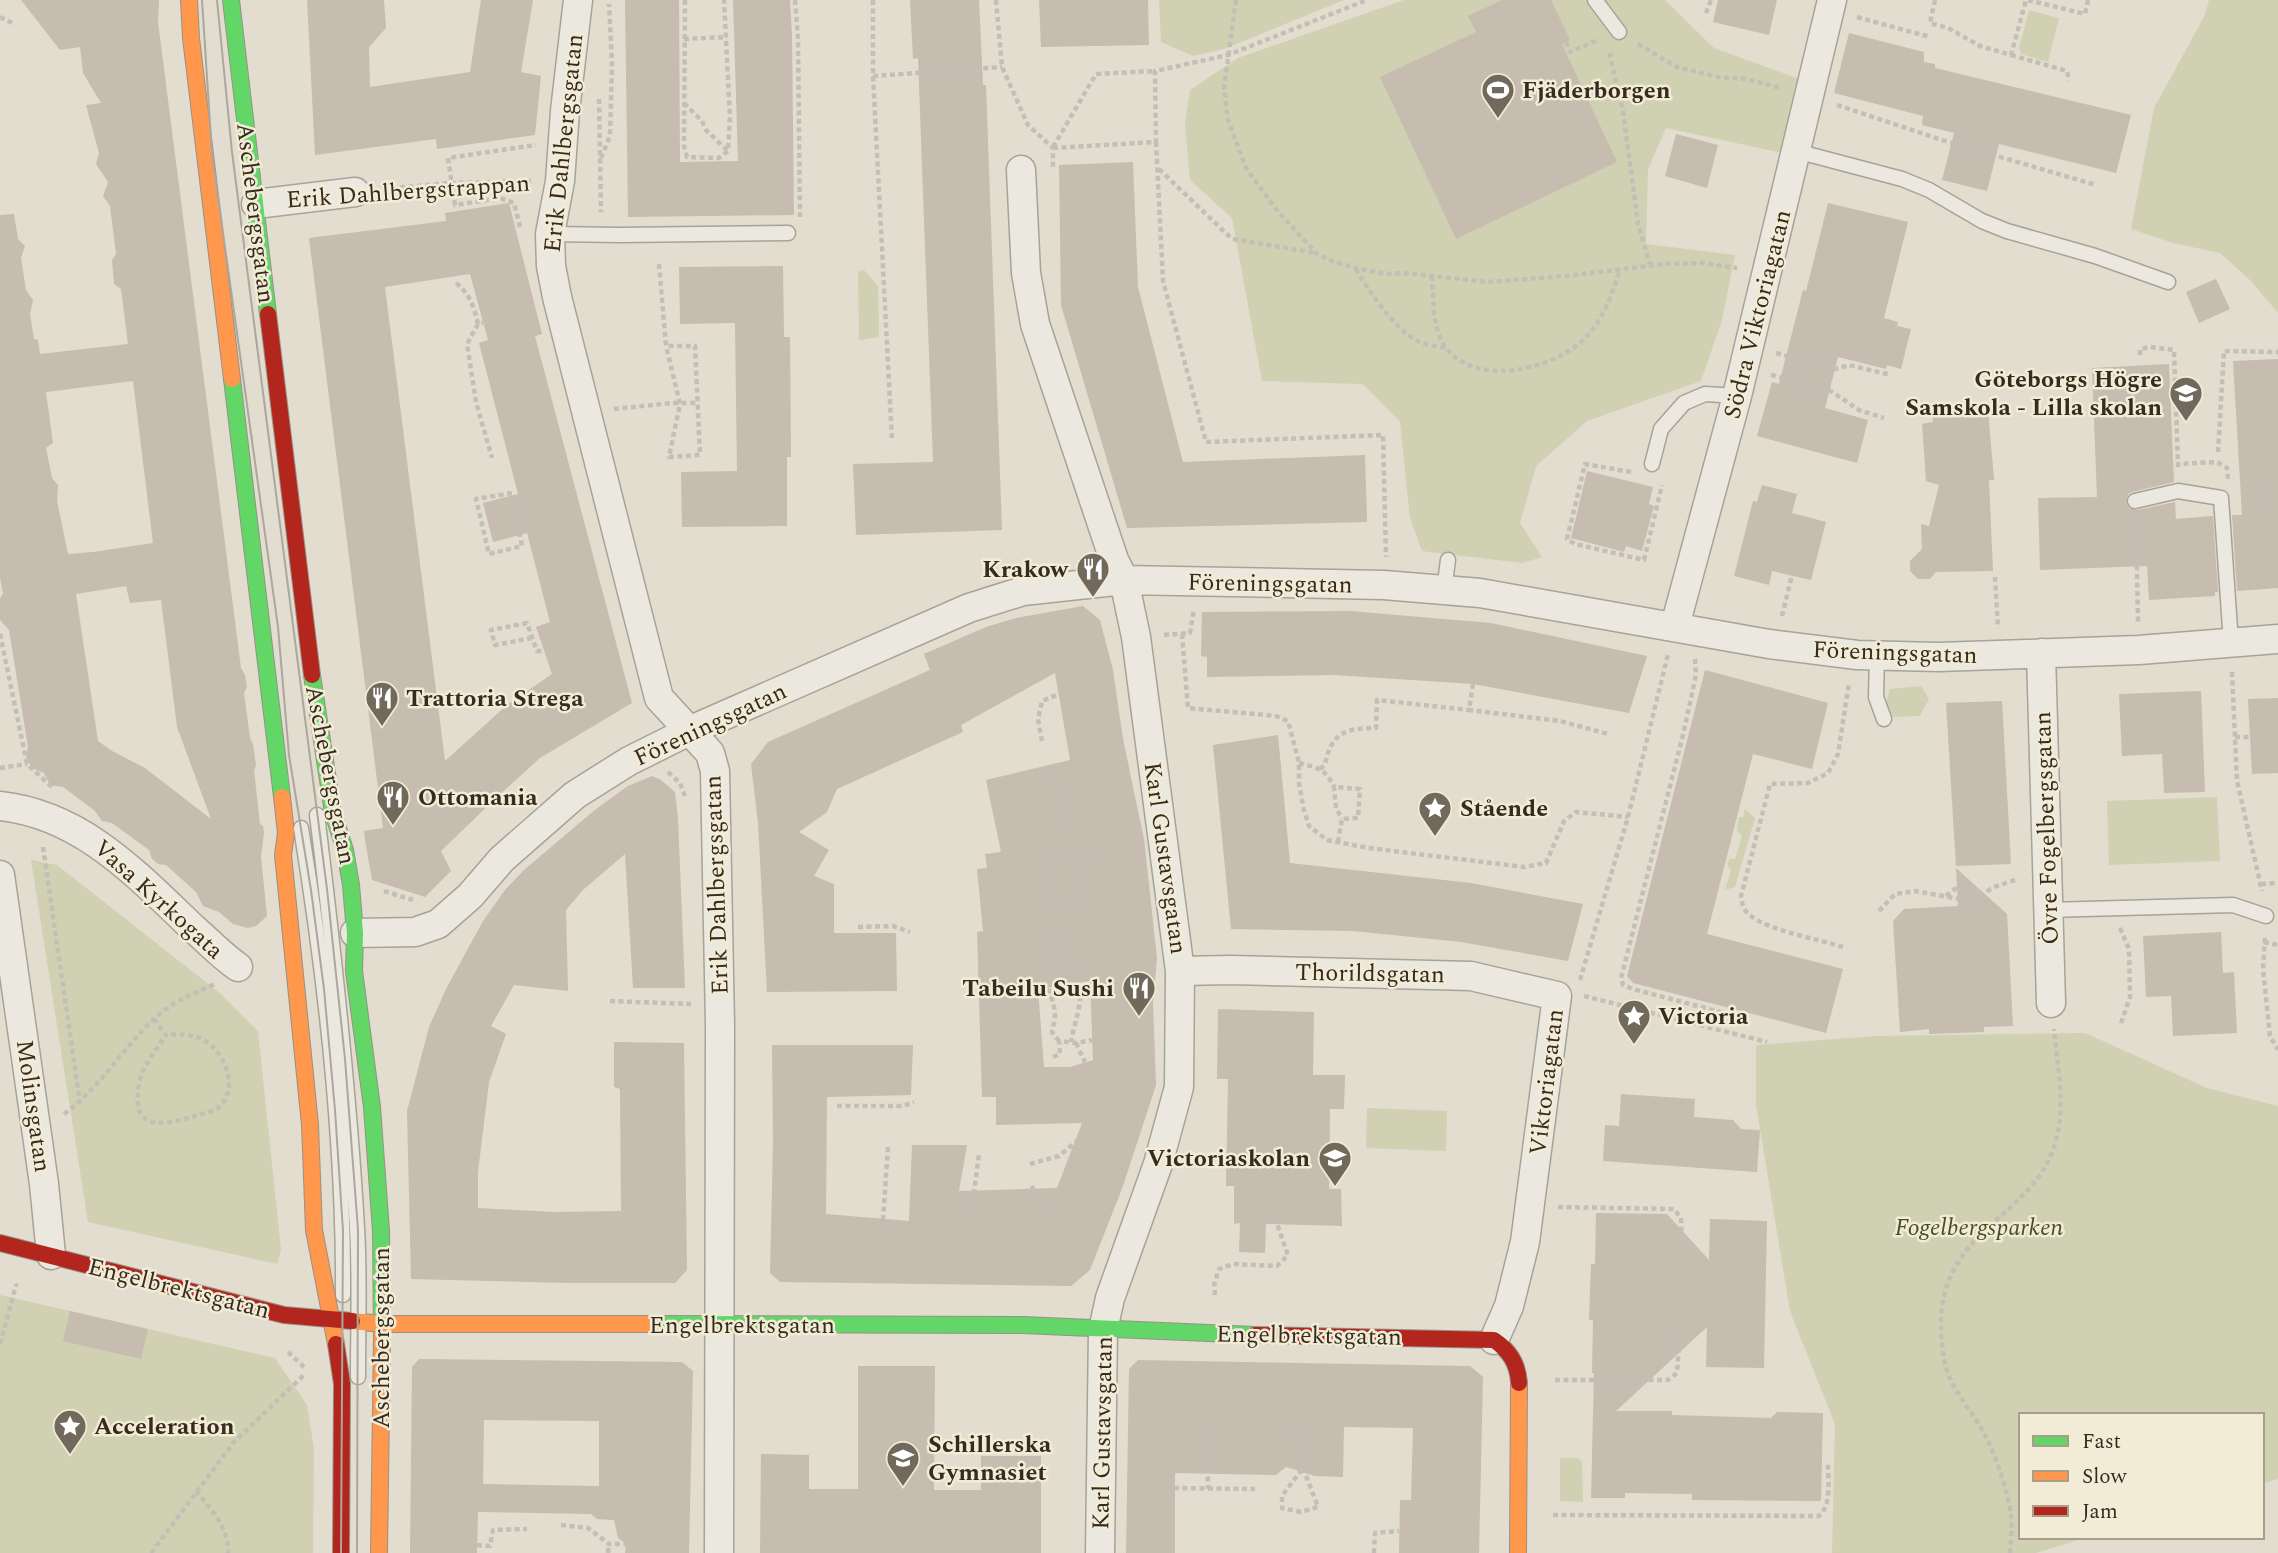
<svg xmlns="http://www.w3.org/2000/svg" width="2278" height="1553" font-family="Spectral,serif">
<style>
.green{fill:#cfd1b2}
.building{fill:#c6bcaf;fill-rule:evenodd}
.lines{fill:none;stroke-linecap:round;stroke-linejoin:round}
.lane-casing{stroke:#a8a297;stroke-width:17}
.street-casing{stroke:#a8a297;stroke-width:31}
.fast-casing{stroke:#979287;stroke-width:18}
.slow-casing{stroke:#979287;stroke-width:18}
.jam-casing{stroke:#979287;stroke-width:18}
.path{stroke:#c3bfb6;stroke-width:4.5;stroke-dasharray:5 3.5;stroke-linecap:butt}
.lane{stroke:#ebe8df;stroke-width:14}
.street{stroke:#ebe8df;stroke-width:28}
.fast{stroke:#63d668;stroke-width:16}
.slow{stroke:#ff974d;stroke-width:16}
.jam{stroke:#b3261e;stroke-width:16}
.tram{stroke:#aba79f;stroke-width:2}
.labels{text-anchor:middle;stroke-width:5;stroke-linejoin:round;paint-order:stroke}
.poi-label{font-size:24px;font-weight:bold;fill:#362b20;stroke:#f2ebd5;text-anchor:start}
.street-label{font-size:24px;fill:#362b20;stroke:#f2ebd5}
.park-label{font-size:24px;font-style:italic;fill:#445029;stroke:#f2ebd5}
</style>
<rect width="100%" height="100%" fill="#e2ddce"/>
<path class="green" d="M1159,0H1344L1224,49L1193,56L1161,42Z
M1404,0H1665L1714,48L1805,81L1787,154L1666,128L1648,169L1646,244L1735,255L1722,320L1701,381L1587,421L1536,466L1520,523L1542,557L1522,563L1422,551L1410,518L1400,422L1363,384L1262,381L1232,218L1190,180L1185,124L1190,90L1238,58Z
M2209,0H2278V313L2250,280L2220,253L2173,243L2131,229L2154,108L2205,15Z
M2029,10L2059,18L2048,62L2021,54L2019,48Z
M864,270L878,286L879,337L859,340L858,272Z
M1921,686L1929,699L1920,716L1892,717L1886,704L1890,689Z
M2217,797L2220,861L2109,865L2107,801Z
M1745,809L1755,818L1735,887L1725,890L1731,871L1727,864L1730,859H1735L1742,836L1737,831L1739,817H1743Z
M31,860L57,865L221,994L258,1031L281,1250L277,1264L88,1222Z
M2085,1033L2207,1088L2278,1106V1479L2262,1484V1415H2021V1537H2087L2036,1553H1832L1835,1424L1790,1311L1756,1105V1045L1875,1036Z
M1367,1108L1447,1111L1446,1151L1366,1148Z
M0,1295L275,1358L307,1405L314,1449L313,1553H0Z
M1560,1458H1578L1582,1462L1583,1502L1560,1501Z"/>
<path class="building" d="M21,0H159L158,22L241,668L245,675L247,687L244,693L250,738L253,744L256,766L254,770L260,824L263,826L264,833L261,857L267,916L256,926L248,928L233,924L219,912L203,906L196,892L166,865L158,864L152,859L149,850L112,823L102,821L95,811L63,787L50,785L44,773L32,768L26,757L28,747L9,630L0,620V598L3,594L0,577V215L14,214L18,239L25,246L21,258L26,290L33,300L30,314L34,339L38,340L40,354L128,344L121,289L114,284L112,260L116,254L110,206L103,196L108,182L96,164L99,153L86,105L101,103L83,73L80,47L60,50ZM133,381L153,543L93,552L68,554L57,501L58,485L52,478L46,448L53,443L46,392ZM126,586L130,603L161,600L177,727L211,819L145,768L112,751L98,741L76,594Z
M307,0H384L386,28L369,47L370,87L470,72L481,0H533L521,72L541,76L535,135L437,149L436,139L315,155Z
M625,0H679L680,162L738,161L733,0H790L792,34L794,215L628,217Z
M910,0H979L983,85H986L1002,530L856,535L853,464L933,462L918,58L913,59Z
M1039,0H1148L1149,45L1041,47Z
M1502,0H1551L1570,40L1562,44L1617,162L1456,239L1380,77L1476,32L1468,16Z
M1718,0H1777L1769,35L1713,22Z
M1849,33L1924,52V62L1935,64V68L2131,115L2116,173L1999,144L1987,191L1942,180L1954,133L1922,125L1923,116L1834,93Z
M1676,134L1718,145L1707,188L1665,176Z
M1133,162L1138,287L1183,462L1365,455L1367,522L1127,528L1061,305L1059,165Z
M509,203L542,334L535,336L632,703L540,758L497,797L441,851L451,871L425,897L372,880L365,840L364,831L383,828L309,238L446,221L445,213ZM470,274L488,340L479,343L518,494L483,503L493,542L527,533L550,622L536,627L552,674L507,705L445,761L385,287Z
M1828,203L1908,222L1884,318L1898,322L1897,326L1911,329L1901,369L1887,365L1886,369L1838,357L1825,408L1868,420L1857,463L1757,436L1772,382L1779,384L1803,290L1806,291Z
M783,266L784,337H790L791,457H787V526L682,527L681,472L737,471L736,401L735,323L680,324L679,267Z
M2216,279L2230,309L2199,323L2186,292Z
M2278,359V588L2237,591L2232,515H2242L2233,361Z
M2169,364L2174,482L2132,492L2128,494L2126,502L2129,508L2137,510L2175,502L2176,519L2213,516L2218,592H2215V596L2149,600L2147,566L2040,570L2038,498L2097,497L2092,368Z
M1988,409L1994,480H1989L1993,571L1936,572L1930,579H1918L1910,571V561L1922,549L1921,524L1929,526L1939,485L1926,481L1922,424L1933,422L1932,411Z
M1587,471L1653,487L1649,504L1654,506L1642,551L1626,546L1624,552L1571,538Z
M1762,485L1797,494L1792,513L1826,522L1811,580L1772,571L1769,585L1734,576L1753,501L1757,502Z
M1083,606L1100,620L1113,670L1123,739L1144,839L1157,958L1153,1003L1156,1085L1123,1186L1090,1270L1071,1286L780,1282L770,1273L773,1143L772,1045H913L911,1095L827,1097L826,1214L909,1221L912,1145H967L959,1191L1057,1188L1082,1123L996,1125V1097H982L977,932L983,931L977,869L987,868L985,854L1001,852L986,780L1070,760L1055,673L961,725L963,732L837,789L827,812L799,832L829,850L814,876L834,884V933H896L897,991L767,992L758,823L751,764L768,742L930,670L924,654L986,627L1016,618ZM1090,981L1093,1060L1070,1067H1044L1038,989Z
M1350,611L1491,623L1647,656L1629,713L1473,684L1335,675L1207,677V657L1201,656L1202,612Z
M1705,670L1828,703L1812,769L1753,754L1707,934L1843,969L1826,1033L1633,983L1627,976Z
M2201,691L2205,792L2164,793L2162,754L2122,756L2119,694Z
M2278,698V773L2252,774L2248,699Z
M2002,701L2011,864L1956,866L1946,703Z
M1278,735L1290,863L1471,883L1583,904L1568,961L1461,942L1353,931L1231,929L1213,745Z
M652,776L661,780L675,792L678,819L685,988H633L625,854L583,890L566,910L568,991L514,985L491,1026L506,1034L489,1082L478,1172V1208L554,1212L621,1211L620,1089L614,1087V1042L684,1043L687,1270L675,1283H569L411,1279L407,1111L429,1027L447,987L483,921L505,890L524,870L596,809L628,786Z
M1956,868L2007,914L2013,1026L1984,1027V1032L1929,1034V1029L1900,1032L1893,921L1904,909L1958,906Z
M2221,932L2223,973L2234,972L2237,1033L2173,1036L2171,996L2146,997L2143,936Z
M1218,1009L1314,1012L1313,1075H1345L1344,1109H1330L1329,1189H1341L1342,1226L1266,1224L1265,1253L1239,1252L1240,1223L1234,1224V1186H1226L1228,1079H1217Z
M1621,1094L1695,1099L1694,1117L1733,1120L1741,1129L1760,1130L1757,1172L1603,1161L1605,1125L1619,1126Z
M1596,1213L1667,1214L1709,1260L1710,1219L1767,1221L1764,1368L1706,1367L1707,1327L1616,1411H1672V1415L1771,1418L1777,1412L1823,1413L1821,1501L1692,1500V1494L1625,1493V1498H1591L1594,1373H1592L1593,1320H1589L1591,1264H1595Z
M70,1311L148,1329L141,1359L63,1341Z
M419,1359L682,1362L693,1371L689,1553H625L626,1544L618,1538L614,1520L597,1519L591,1514L478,1512L477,1553H410L412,1367ZM484,1420L599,1421V1486L483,1484Z
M1138,1360L1470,1366L1483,1377L1479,1553H1399L1400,1500H1411L1413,1428L1344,1427L1343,1477L1315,1476L1286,1467L1276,1475L1175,1473V1553H1126L1129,1369Z
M858,1366H935L934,1490H981V1456H1041V1553H760L761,1454L809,1455V1489H858Z"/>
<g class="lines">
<defs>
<path id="lane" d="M1595,0L1619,32
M1796,151L1902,179L1929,190L1982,221L2007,231L2095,256L2168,282
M550,234L620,235L788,233
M1652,464L1661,429L1684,403L1705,394L1737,396
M2135,501L2178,491L2221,498L2231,643
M1444,590L1448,560
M1877,655L1876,697L1884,719
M317,815C334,952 349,1089 357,1228C360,1277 358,1327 358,1377
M301,828C326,982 344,1139 343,1295
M2047,910L2233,905L2266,916"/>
<path id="street" d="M578,0L565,111L560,181L550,234L551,266L557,297L659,698L710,753L715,771L720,1026L719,1553
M1021,170L1026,273L1035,324L1114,560L1124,580L1136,637L1180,971L1179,1087L1158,1164L1110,1298L1103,1330L1100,1553
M256,204L355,192
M1675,626L1737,396L1832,0
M2041,653L2051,1003
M0,806C82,815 136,874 193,928C208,941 222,956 238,967
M0,875L44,1184L51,1255
M355,933L415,932L438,924L470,896L502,859L575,795L629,761L691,730L969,608L1023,591L1124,580L1384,585L1480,593L1769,644L1857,655L1938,657L2139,650L2278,639
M1180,971L1230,970L1471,976L1557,996L1525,1242L1509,1306L1494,1340"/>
<path id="fast" d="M231,0L268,314
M232,379L282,797
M312,675L333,813L345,850L351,885L355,933L354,971L372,1107L381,1231L382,1335
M648,1324L1022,1325L1255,1335"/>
<path id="slow" d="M189,0L191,38L232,379
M282,797L286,833L283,855L310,1125L314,1230L336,1344
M352,1321L382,1324H648
M379,1553L382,1335
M1518,1553L1519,1383"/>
<path id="jam" d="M268,314L312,675
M0,1243L284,1315L352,1321
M1255,1335L1494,1340C1510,1351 1518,1364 1519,1383
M336,1344L342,1384L341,1553"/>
</defs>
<use href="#lane" class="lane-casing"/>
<use href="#street" class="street-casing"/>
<use href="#fast" class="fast-casing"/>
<use href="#slow" class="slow-casing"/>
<use href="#jam" class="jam-casing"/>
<path class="path" d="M685,0L684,146L687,157L719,158L728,151L730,117L724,0
M795,0L798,38L800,217
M873,0V76L892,440
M996,0L1002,67L1028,125L1053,148V170
M1236,0L1224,87L1228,120L1246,168L1275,208L1317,254L1329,260L1355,268L1386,274L1404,273L1488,282L1566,276L1664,264L1703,263L1737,268
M1935,0L1930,23L1948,28L1980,46L2011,55L2026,0
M2028,0L2085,14L2088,0
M1706,13L1711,0
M0,17L14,24
M1857,17L1930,37
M684,39L727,37
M1566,42L1570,52L1598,40
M1638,44L1677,67L1718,77L1746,79L1781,88
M1611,53L1610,56L1623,111L1638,224L1650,265
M2011,55L2067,71L2069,81
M873,76L1002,67
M599,99L601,212
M684,103L702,121L706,130L728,151
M1837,105L1942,140L2096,185
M1156,142L1163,281L1206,442L1383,435L1386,557
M1053,147L1096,74L1155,71
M1053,148L1156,142L1155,71L1228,55L1367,0
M601,158L610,136L612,63L609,4
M1159,169L1232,239L1316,253
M383,189L451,183L531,181
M520,227L514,203L500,198L455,205L448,158L536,145
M659,264L666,346H695L700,455L669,457L680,404L666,346
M1356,269C1367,289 1397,332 1418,341C1425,345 1437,346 1445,348
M1432,276C1434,299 1431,330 1447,349C1478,388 1557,369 1587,336C1604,318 1613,292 1620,269
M456,283C470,294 474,307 478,324L483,323
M478,324L467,344L476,402L492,458
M1776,353L1836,369L1849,365L1891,375
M2140,355V349L2150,347L2174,350L2178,464
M1771,375L1829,390L1859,410L1884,418
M614,409L672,403H698
M2218,452L2224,351L2278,352
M2178,467V464L2217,462L2227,468L2228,479
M1631,472L1585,464L1567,539L1575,544L1644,560L1662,485
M2268,489L2270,513
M515,507L522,546L489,554L476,499L512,493L515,507L520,505
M2136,523L2138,622
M1995,577L1998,628
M1782,616L1792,575
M0,634L27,764L52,787
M1182,634L1188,708L1276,716L1288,721L1299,763V784L1304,810L1309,826L1327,840L1369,848L1524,867L1546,863L1564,821L1576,812L1628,817
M1164,635L1190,633L1194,609
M532,638L495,645L491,630L527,623L537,651H544
M1695,659L1696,675L1683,735L1621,978L1623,985L1633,989L1743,1018
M2232,672L2237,781L2262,891
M1473,684L1469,710L1560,721L1608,734
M2235,737H2250
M1042,741L1038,719L1042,701L1059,694
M1299,763C1318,768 1325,768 1334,787
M0,768L27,764
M1048,769L1059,794
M1320,769L1325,765C1331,733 1345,728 1376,728L1377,700L1469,710
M668,772L680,783L685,796
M1063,835L1058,810L1059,794L1076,787
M1338,842L1342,819L1358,818L1360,789L1334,787L1336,808L1342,819
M43,847L80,1103
M1077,853L1086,908L1057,911L1050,856L1091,850
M2261,884L2278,883
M384,891L413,900
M1946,896C1958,885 1970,880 1981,896
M1879,911L1895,894L1915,891L1971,901L1994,887L2018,879
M858,927L893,926L910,932
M2120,928L2129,949L2130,997L2120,1026
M2265,938L2263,969L2270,1036L2278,1050
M2264,942L2278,945
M1843,947C1818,939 1770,931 1751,916C1744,911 1742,905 1741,896L1770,784L1808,783L1828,773L1838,754L1849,683
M1054,964L1049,954V942L1058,937L1068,939L1070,948L1064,953L1067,968
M1580,980L1628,817L1668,654
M1584,996L1767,1042
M610,1001L691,1004
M154,1019L166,1035C160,1044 153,1053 148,1062C142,1070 139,1082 138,1092C133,1133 169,1124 195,1116C204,1113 218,1111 223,1103C234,1088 228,1066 218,1053C205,1035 186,1033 166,1035
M1059,1041L1052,1032C1053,1026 1055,1020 1055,1014C1054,995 1040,982 1054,964C1096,975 1076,1012 1071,1042
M1076,1043L1085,1062
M1053,1057L1060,1054L1059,1041L1076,1043L1092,1040
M837,1106H903L914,1102
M64,1114C100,1088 122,1049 154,1019C171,1002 193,994 215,984
M1030,1164L1059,1156L1077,1141
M1032,1186L1037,1202L1053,1206
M1558,1207L1674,1209L1681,1218L1682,1251
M974,1211V1192L979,1154
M883,1220L888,1147
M1215,1295L1214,1285L1219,1269L1233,1264L1277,1266L1288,1255L1277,1224
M0,1344L16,1285L15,1284
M288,1352L304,1367
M1555,1380H1668L1677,1373L1680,1333
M1296,1426L1303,1468L1318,1507L1301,1512L1282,1508V1496L1303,1468
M1207,1434L1208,1489
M1174,1488L1255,1489
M196,1491C211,1509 229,1528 228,1553
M1553,1515L1819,1516C1832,1505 1828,1480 1828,1464
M561,1525L588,1528L609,1544H626
M477,1545L490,1546L493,1530L527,1529
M151,1553L234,1442L305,1374
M608,1553L609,1544
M1374,1553L1375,1533L1399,1531
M2010,1553C2011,1541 2012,1528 2011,1516C2009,1495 1995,1453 1985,1435C1977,1419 1965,1405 1956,1390C1942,1368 1939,1334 1942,1308C1953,1224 2037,1214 2056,1140C2066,1105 2057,1065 2054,1029"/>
<use href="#lane" class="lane"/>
<use href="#street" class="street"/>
<use href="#fast" class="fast"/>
<use href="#slow" class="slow"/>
<use href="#jam" class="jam"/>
<path class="tram" d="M202,0L212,154L278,627L289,755L311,890L324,989L335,1110L343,1231L341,1553
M217,0L232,152L327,889L345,1059L358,1230L357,1553"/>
</g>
<defs>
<symbol id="stadium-pin" viewBox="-11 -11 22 30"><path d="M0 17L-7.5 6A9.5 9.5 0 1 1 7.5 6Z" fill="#72695d" stroke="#f2ebd5"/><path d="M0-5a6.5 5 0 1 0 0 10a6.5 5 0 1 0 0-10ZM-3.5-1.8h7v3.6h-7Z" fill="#fff"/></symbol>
<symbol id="school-pin" viewBox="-11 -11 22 30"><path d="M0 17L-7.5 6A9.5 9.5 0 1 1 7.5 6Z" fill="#72695d" stroke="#f2ebd5"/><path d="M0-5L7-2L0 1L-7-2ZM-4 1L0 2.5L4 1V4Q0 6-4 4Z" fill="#fff"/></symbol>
<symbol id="restaurant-pin" viewBox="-11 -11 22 30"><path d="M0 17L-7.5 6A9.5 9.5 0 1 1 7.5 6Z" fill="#72695d" stroke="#f2ebd5"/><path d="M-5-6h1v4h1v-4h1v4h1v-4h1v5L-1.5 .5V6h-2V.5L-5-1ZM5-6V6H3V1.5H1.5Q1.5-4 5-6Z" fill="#fff"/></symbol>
<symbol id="sight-pin" viewBox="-11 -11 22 30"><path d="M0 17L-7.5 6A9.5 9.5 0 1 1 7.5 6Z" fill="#72695d" stroke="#f2ebd5"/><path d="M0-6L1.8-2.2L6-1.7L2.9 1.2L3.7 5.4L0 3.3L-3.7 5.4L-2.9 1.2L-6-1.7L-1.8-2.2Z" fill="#fff"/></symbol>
</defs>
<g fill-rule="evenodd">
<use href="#stadium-pin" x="1479" y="71" width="38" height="52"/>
<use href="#school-pin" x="2167" y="374" width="38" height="52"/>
<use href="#restaurant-pin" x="1074" y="550" width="38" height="52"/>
<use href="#restaurant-pin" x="363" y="679" width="38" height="52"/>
<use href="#restaurant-pin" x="374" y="778" width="38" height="52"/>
<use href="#sight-pin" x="1416" y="789" width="38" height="52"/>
<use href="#restaurant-pin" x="1120" y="969" width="38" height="52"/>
<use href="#sight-pin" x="1615" y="997" width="38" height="52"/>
<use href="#school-pin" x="1316" y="1139" width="38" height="52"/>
<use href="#sight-pin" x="51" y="1407" width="38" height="52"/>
<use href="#school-pin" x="884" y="1439" width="38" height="52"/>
</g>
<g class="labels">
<g class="poi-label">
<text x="1522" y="98">Fjäderborgen</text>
<text x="2162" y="387" text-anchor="end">Göteborgs Högre<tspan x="2162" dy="28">Samskola - Lilla skolan</tspan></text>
<text x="1068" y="577" text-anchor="end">Krakow</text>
<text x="406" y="706">Trattoria Strega</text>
<text x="418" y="805">Ottomania</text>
<text x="1460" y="816">Stående</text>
<text x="1114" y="996" text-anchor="end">Tabeilu Sushi</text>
<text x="1658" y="1024">Victoria</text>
<text x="1310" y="1166" text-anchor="end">Victoriaskolan</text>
<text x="94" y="1434">Acceleration</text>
<text x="928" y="1452">Schillerska<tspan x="928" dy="28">Gymnasiet</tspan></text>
</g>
<g class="street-label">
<text transform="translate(563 143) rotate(-84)" y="8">Erik Dahlbergsgatan</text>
<text transform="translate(408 191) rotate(-4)" y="8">Erik Dahlbergstrappan</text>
<text transform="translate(256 213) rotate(83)" y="8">Aschebergsgatan</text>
<text transform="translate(1757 314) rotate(-76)" y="8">Södra Viktoriagatan</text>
<text transform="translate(1270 583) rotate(1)" y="8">Föreningsgatan</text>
<text transform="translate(1895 652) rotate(2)" y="8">Föreningsgatan</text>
<text transform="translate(710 724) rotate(-25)" y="8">Föreningsgatan</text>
<text transform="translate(331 775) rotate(79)" y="8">Aschebergsgatan</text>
<text transform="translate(2046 828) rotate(-92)" y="8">Övre Fogelbergsgatan</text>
<text transform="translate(1166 858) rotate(82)" y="8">Karl Gustavsgatan</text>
<text transform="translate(716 885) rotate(-92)" y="8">Erik Dahlbergsgatan</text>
<text transform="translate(159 899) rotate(42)" y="8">Vasa Kyrkogata</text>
<text transform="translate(1370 973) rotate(1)" y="8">Thorildsgatan</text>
<text transform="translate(1546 1082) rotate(-83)" y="8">Viktoriagatan</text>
<text transform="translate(34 1106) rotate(82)" y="8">Molinsgatan</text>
<text transform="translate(179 1288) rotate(14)" y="8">Engelbrektsgatan</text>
<text x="742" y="1333">Engelbrektsgatan</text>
<text transform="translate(1309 1335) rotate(1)" y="8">Engelbrektsgatan</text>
<text transform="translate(381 1338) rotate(-90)" y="8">Aschebergsgatan</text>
<text transform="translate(1102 1433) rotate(-89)" y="8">Karl Gustavsgatan</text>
</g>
<g class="park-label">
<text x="1979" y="1235">Fogelbergsparken</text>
</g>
</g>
<rect x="2019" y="1413" width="245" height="126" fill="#f2ebd5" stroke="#a79e8d" stroke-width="2"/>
<rect x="2033" y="1436" width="35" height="10" fill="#63d668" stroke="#a79e8d" stroke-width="2"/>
<text x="2082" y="1448" font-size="21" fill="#362b20">Fast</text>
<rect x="2033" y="1471" width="35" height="10" fill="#ff974d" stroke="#a79e8d" stroke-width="2"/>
<text x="2082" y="1483" font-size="21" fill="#362b20">Slow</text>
<rect x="2033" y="1506" width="35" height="10" fill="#b3261e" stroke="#a79e8d" stroke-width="2"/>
<text x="2082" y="1518" font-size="21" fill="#362b20">Jam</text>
</svg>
